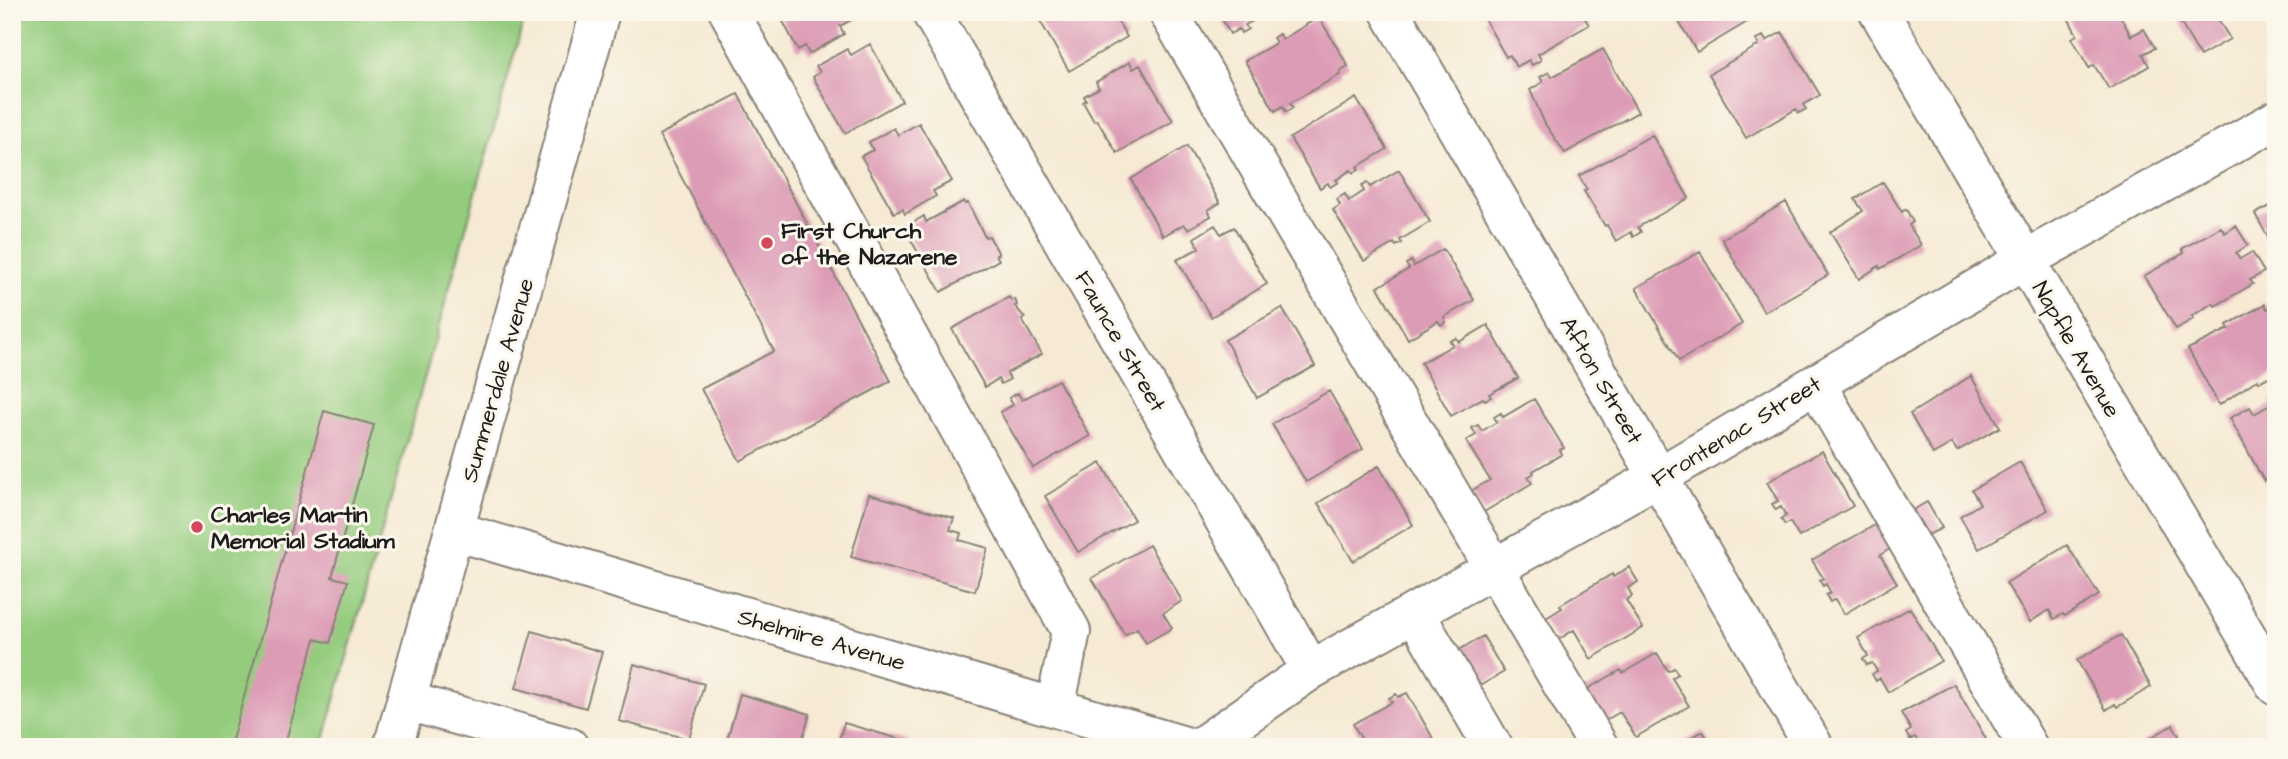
<svg xmlns="http://www.w3.org/2000/svg" width="2288" height="759" font-family="'Architects Daughter',sans-serif">
<style>
.green{fill:#94cc7e;stroke:#58744d;stroke-width:2}
.building{fill:#dd9cb6}
.lines{fill:none;stroke-linecap:round;stroke-linejoin:round}
.minor-casing{stroke:#898378;stroke-width:42}
.minor{stroke:#fff;stroke-width:38}
.poi-dot{fill:#d1495b;stroke:#fbf7ec;stroke-width:2.5}
.labels{text-anchor:middle;stroke-width:6;stroke-linejoin:round;paint-order:stroke}
.poi-label{font-size:23px;font-weight:bold;fill:#1c1c1c;stroke:#fbf7ec;text-anchor:start}
.street-label{font-size:23px;fill:#1c1c1c;stroke:#fbf7ec}
</style>
<rect width="100%" height="100%" fill="#fbf7ec"/>
<filter id="ink" filterUnits="userSpaceOnUse"><feTurbulence type="fractalNoise" baseFrequency=".0143" numOctaves="2"/><feDisplacementMap in="SourceGraphic" scale="14" xChannelSelector="R" yChannelSelector="G"/><feConvolveMatrix kernelMatrix="1 2 1 2 8 2 1 2 1" color-interpolation-filters="sRGB"/></filter>
<filter id="wash" filterUnits="userSpaceOnUse"><feTurbulence type="fractalNoise" baseFrequency=".00686" numOctaves="4" result="noise"/><feDisplacementMap in="SourceGraphic" scale="28" xChannelSelector="R" yChannelSelector="G"/><feGaussianBlur stdDeviation="1.57" result="paint"/><feColorMatrix in="noise" values="0 0 0 0 0 0 0 0 0 0 0 0 0 0 0 0 0 1.4 0 .05"/><feComposite in="paint" operator="in"/></filter>
<g filter="url(#wash)">
<rect width="100%" height="100%" fill="#f6ead4"/>
<path class="green" d="M12,12H526L322,747H12Z"/>
<g id="blocks">
<path class="building" d="M778,12H853L855,18L840,26L844,34L809,54L805,46L798,50Z
M1038,12H1112L1127,37L1069,71L1036,14Z
M1218,12H1268L1271,16L1265,20L1262,16L1245,25L1248,29L1241,33L1239,29L1230,34Z
M1484,12H1581L1589,25L1538,54L1541,60L1532,65L1529,60L1516,67L1510,55L1506,57L1485,20L1487,18Z
M1673,12H1764L1697,52Z
M2065,12H2118L2131,36L2144,29L2155,48L2143,54L2149,66L2109,89L2094,65L2089,68L2072,38L2077,35Z
M2178,12H2214L2230,39L2200,56L2176,15Z
M1319,17L1348,66L1340,71L1341,74L1290,103L1293,108L1286,112L1283,106L1275,111L1245,61L1274,44L1276,42L1273,38L1279,34L1283,39Z
M1782,32L1820,95L1803,105L1806,109L1799,113L1796,109L1746,138L1709,74L1759,45L1756,40L1763,36L1766,41Z
M870,44L902,101L845,133L813,77L820,72L816,66L847,49L851,55Z
M1603,49L1638,112L1565,153L1545,124L1530,90L1543,82L1540,77L1549,72L1552,77Z
M1130,62L1133,69L1140,65L1173,121L1117,153L1097,120L1094,121L1083,102L1086,100L1084,96L1099,88L1096,82Z
M738,94L891,381L740,461L701,389L774,351L659,135Z
M1356,98L1387,149L1357,167L1359,170L1353,173L1351,170L1336,180L1338,182L1330,187L1328,183L1320,188L1290,138Z
M919,123L952,181L933,191L936,196L905,214L903,209L894,213L861,156L873,150L869,142L894,128L898,135Z
M1652,135L1689,198L1638,227L1641,232L1633,237L1631,232L1616,241L1607,225L1605,226L1584,191L1587,190L1579,176Z
M1187,146L1220,203L1208,210L1211,216L1188,229L1184,224L1163,236L1131,179Z
M1399,170L1430,222L1400,240L1402,243L1396,246L1394,243L1364,261L1333,210L1340,205L1337,199L1345,194L1349,201L1364,191L1361,186L1367,183L1370,187Z
M1883,182L1902,212L1906,209L1913,222L1909,225L1921,245L1880,269L1879,266L1859,279L1830,232L1863,211L1855,199Z
M964,201L965,204L968,203L985,237L989,236L999,254L996,255L999,260L941,292L904,228L924,216L926,222Z
M1786,202L1828,275L1764,312L1722,239Z
M2276,203V252L2255,214Z
M1215,225L1221,234L1234,227L1267,284L1211,317L1177,260L1199,248L1194,238Z
M2236,226L2248,245L2236,253L2240,259L2252,252L2264,272L2250,280L2253,284L2215,306L2213,303L2192,316L2193,319L2176,329L2144,276L2184,253L2182,249L2221,227L2225,233Z
M1443,249L1474,300L1444,317L1446,322L1441,325L1438,321L1408,339L1378,287L1409,269L1406,264L1412,261L1414,266Z
M1700,252L1742,324L1679,361L1636,288Z
M1009,297L1012,301L1015,299L1017,305L1015,306L1025,318L1022,320L1042,354L1007,373L1010,379L1001,384L998,379L985,387L952,329Z
M2265,304L2267,309L2276,304V373L2259,382L2258,379L2219,405L2188,349L2229,329L2227,325Z
M1282,308L1315,366L1257,398L1225,340Z
M1488,325L1518,378L1489,394L1491,397L1485,400L1483,398L1451,416L1421,363L1453,345L1450,341L1456,338L1459,342Z
M1971,376L2000,427L1957,451L1952,443L1933,454L1910,414Z
M1058,380L1090,436L1033,468L1000,412L1013,405L1009,398L1018,393L1022,400Z
M1329,391L1363,449L1306,482L1272,424Z
M2276,398V474L2264,481L2230,418L2250,407L2254,414L2272,404L2270,401Z
M1534,399L1564,448L1560,450L1562,454L1533,471L1534,473L1528,477L1532,483L1484,512L1471,491L1490,480L1466,441L1476,435L1472,428L1478,425L1482,431L1497,422L1494,417L1501,413L1503,417Z
M324,411L374,425L332,577L348,581L330,643L315,639L284,747H230Z
M1822,451L1853,506L1799,537L1790,522L1785,525L1781,519L1786,516L1781,507L1776,510L1772,504L1778,501L1767,482Z
M2020,462L2048,510L1979,549L1960,516L1980,504L1972,490Z
M1101,463L1134,520L1078,552L1045,496Z
M1379,466L1413,525L1353,561L1318,503Z
M869,494L954,518L950,530L961,533L959,540L988,548L975,591L851,557Z
M1927,502L1942,528L1928,535L1913,510Z
M1886,519L1900,543L1880,555L1897,583L1844,614L1835,599L1830,602L1826,595L1831,593L1826,584L1823,586L1819,580L1823,578L1812,560Z
M1149,545L1182,601L1163,613L1172,628L1146,643L1137,628L1125,635L1092,578Z
M2067,545L2099,595L2065,616L2063,614L2054,619L2049,610L2030,622L2006,583Z
M1629,567L1638,582L1628,588L1632,596L1626,600L1643,628L1591,659L1574,630L1556,641L1543,620L1562,608L1560,605L1612,574L1613,577Z
M1910,608L1941,661L1888,692L1880,678L1876,681L1872,674L1877,671L1872,663L1867,665L1863,659L1868,656L1858,638Z
M532,631L602,652L586,708L516,688Z
M2121,635L2151,687L2117,707L2115,704L2106,710L2077,660Z
M1483,636L1504,672L1471,691L1450,655Z
M1657,653L1668,671L1674,668L1678,674L1672,678L1689,706L1636,737L1620,712L1599,724L1580,693L1621,670L1623,673Z
M634,664L704,684L689,739L619,721Z
M1954,684L1986,739L1972,747H1921L1915,737L1910,740L1906,733L1911,730L1901,713Z
M1407,693L1438,747H1366L1353,724L1392,702L1389,698L1396,694L1398,697Z
M740,694L810,714L800,747H725Z
M844,723L913,743L912,747H837Z
M2173,725L2185,747H2134Z
M1703,731L1712,747H1674Z"/>
</g>
</g>
<g filter="url(#ink)">
<use href="#blocks" fill-opacity="0" stroke="#898378" stroke-width="2"/>
<g class="lines">
<defs>
<path id="minor" d="M729,12L1071,631L1055,708
M931,12L1311,670
M1168,12L1599,747
M1390,12L1814,747
M1879,12L2276,686
M1816,384L2028,747
M455,531L1188,747
M1415,613L1493,747
M407,701L569,747
M393,747L600,12
M1200,747L1311,670L1658,477L2025,260L2276,120"/>
</defs>
<use href="#minor" class="minor-casing"/>
<use href="#minor" class="minor"/>
</g>
</g>
<g class="poi-dot">
<circle cx="767" cy="243" r="7"/>
<circle cx="197" cy="527" r="7"/>
</g>
<g class="labels">
<g class="poi-label">
<text x="781" y="238">First Church<tspan x="781" dy="26">of the Nazarene</tspan></text>
<text x="211" y="522">Charles Martin<tspan x="211" dy="26">Memorial Stadium</tspan></text>
</g>
<g class="street-label">
<text transform="translate(1121 341) rotate(60)" y="8">Faunce Street</text>
<text transform="translate(2077 349) rotate(60)" y="8">Napfle Avenue</text>
<text transform="translate(497 380) rotate(-74)" y="8">Summerdale Avenue</text>
<text transform="translate(1602 380) rotate(60)" y="8">Afton Street</text>
<text transform="translate(1736 431) rotate(-31)" y="8">Frontenac Street</text>
<text transform="translate(822 639) rotate(16)" y="8">Shelmire Avenue</text>
</g>
</g>
<rect width="2288" height="759" fill="none" stroke="#fbf7ec" stroke-width="42"/>
</svg>
